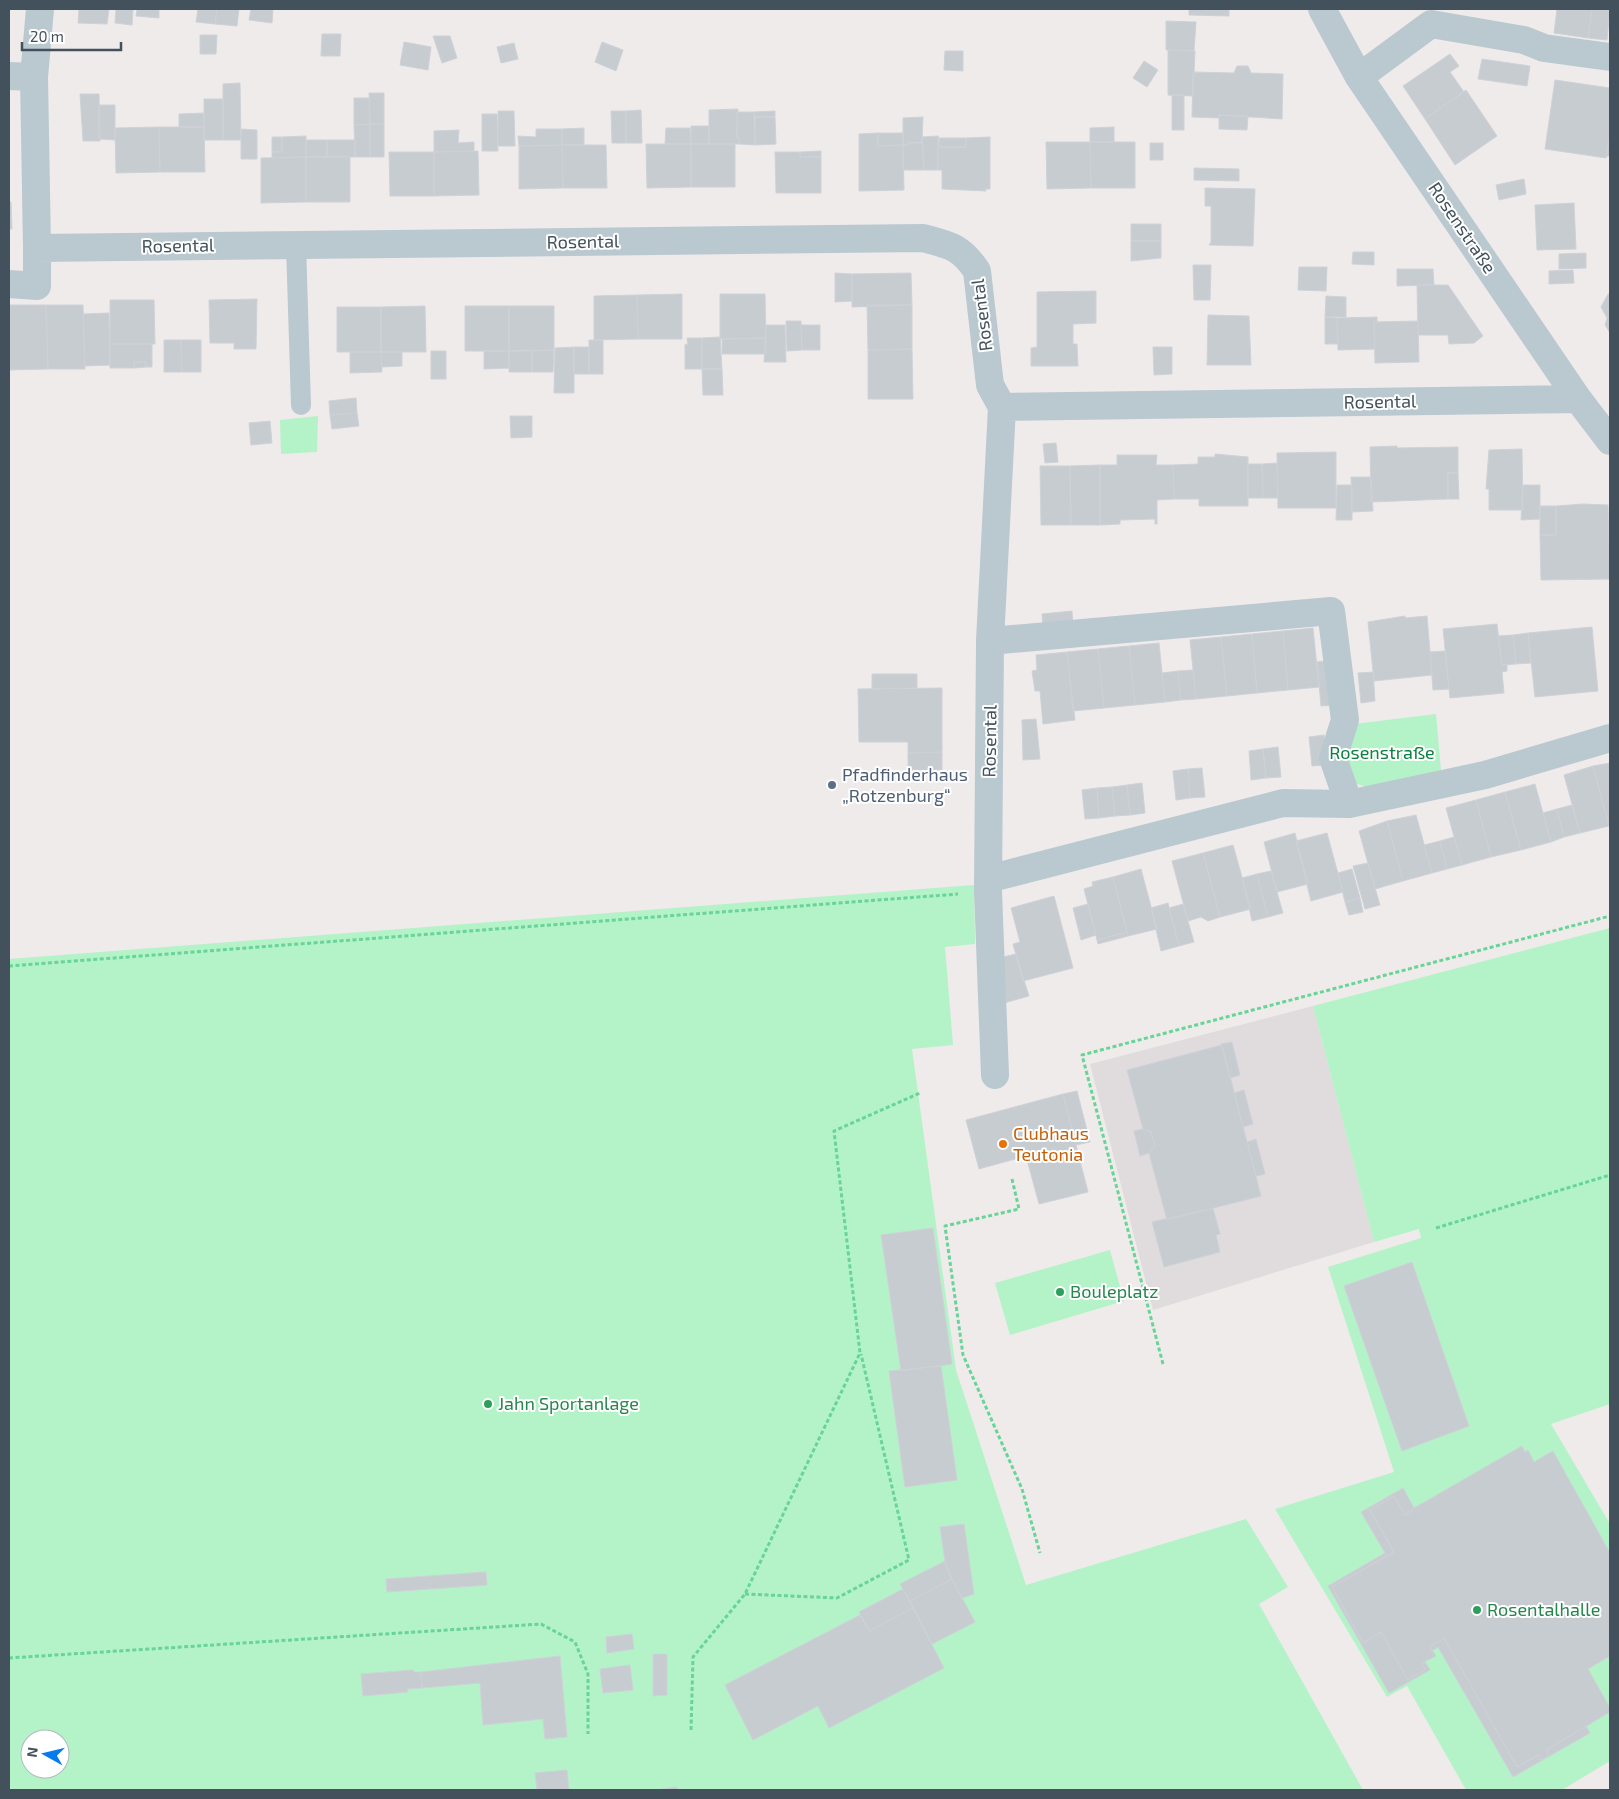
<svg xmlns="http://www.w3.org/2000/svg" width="1619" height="1799" font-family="'Exo 2',sans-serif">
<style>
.education{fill:#e0dcdd}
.green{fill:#b3f3c7;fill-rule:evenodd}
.building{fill:#c7ccd1;stroke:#ced2d8}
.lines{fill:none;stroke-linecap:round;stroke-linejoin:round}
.path{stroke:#68d497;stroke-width:3;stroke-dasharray:4 2.5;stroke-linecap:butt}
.service{stroke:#bac8d0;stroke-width:20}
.minor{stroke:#bac8d0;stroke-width:28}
.service-dot{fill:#5c6f8a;stroke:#fff;stroke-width:2}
.food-dot{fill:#e8710a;stroke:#fff;stroke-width:2}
.leisure-dot{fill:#2e9e5b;stroke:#fff;stroke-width:2}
.labels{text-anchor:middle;stroke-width:4;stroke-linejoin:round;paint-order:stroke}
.street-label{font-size:18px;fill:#42515b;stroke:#fff}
.park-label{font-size:18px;fill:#0d823f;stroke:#fff}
.service-label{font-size:18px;fill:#4e5e75;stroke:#fff;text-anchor:start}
.food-label{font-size:18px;fill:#c56008;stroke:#fff;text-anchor:start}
.leisure-label{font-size:18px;fill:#27864d;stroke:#fff;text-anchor:start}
</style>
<rect width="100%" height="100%" fill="#efebeb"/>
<path class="education" d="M1313,1006L1374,1242L1153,1310L1090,1064Z"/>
<path class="green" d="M318,416L317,452L281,454L280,420Z
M1436,714L1441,770L1373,789L1354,783L1345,758L1354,724Z
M974,885L975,944L945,947L953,1045L912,1049L956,1370L1026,1585L1246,1519L1288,1587L1259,1604L1363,1790H9V959ZM30,1739H60V1769H30Z
M1610,928V1404L1551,1424L1610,1524V1761L1562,1790H1466L1407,1686L1387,1697L1275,1509L1394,1472L1328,1267L1421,1238L1419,1229L1374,1242L1313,1006Z
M1110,1250L1124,1301L1010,1335L995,1283Z"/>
<path class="building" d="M79,9H109L107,24L78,23Z
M116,9H133L132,25L115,23Z
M137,9H159V18L136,16Z
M198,9H217L215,24L196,22Z
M217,9H239L237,26L215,24Z
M251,9H273L272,23L249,20Z
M1189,9H1229V16L1189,15Z
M1557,9H1592L1588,38L1554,33Z
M1592,9H1610L1607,40L1588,38Z
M1166,21L1196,22L1194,51L1166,50Z
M322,34H341L340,56H321Z
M200,35H217L216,54H200Z
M433,36H450L457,58L442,63Z
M404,42L431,47L428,70L400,65Z
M602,42L623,50L616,71L595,62Z
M514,43L518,59L501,63L497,47Z
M1168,50L1195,51L1193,96L1168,95Z
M945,51H963V71L944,70Z
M1450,54L1459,66L1450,72L1464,92L1425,119L1403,86Z
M1482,59L1530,66L1527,86L1478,79Z
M1144,61L1158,70L1147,87L1133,78Z
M1237,66H1248L1251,73L1283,74L1282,119L1219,115V118L1192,117L1193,72L1234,73Z
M1555,80L1610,88V138L1606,158L1545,149Z
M240,83L241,140H223V84Z
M1466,90L1497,136L1455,165L1425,119Z
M369,93H384V124H370Z
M80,94H99L100,141H83Z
M1172,95H1184V130H1172Z
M354,98H369L370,124L354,125Z
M204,99H223V140H204Z
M99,105H115V140L99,139Z
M738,109L737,138H739L740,144H709V110Z
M641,110L642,143H626V111Z
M498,111H514L515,146H498Z
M611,111H626V143H612Z
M775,111V117H755L754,112Z
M737,112H754L755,145L740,144L739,138H737Z
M204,113V127H179V114Z
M482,114H497L498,151H482Z
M1219,115L1248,116L1247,130L1219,129Z
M755,117H775L776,144L755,145Z
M923,117L922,142L907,143L908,145H903V118Z
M370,124H384V157H370Z
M370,124V157H355L354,125Z
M691,126H709V144H691Z
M159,127H204L205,172H160Z
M159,127L160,172L116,173L115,128Z
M1114,127V142H1090V128Z
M584,128V145H562V129Z
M666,128H690L691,144H665Z
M241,129L257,130V159H241Z
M536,129H562V145L519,146L518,136L536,137Z
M459,130L458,143L474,142V151L434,152V131Z
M878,133V146L903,145L904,190L859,191V134Z
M878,133H903V145L878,146Z
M306,136V157L272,158V152H282V137Z
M938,136L940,147H966V138L990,137V189H985L986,191L942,189V170H938Z
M938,136V170H924L922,137Z
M272,137H282V152H272Z
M939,138H966V147H940Z
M1609,138H1610V156H1606Z
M306,140H327V157H306Z
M327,140H355V157H327Z
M1046,142H1090L1091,188L1047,189Z
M1090,142H1135V188H1091Z
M907,143H923L924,170H903V145H908Z
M1150,143H1163V160H1150Z
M646,144H691V187L647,188Z
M691,144H735V187H691Z
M562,145H606L607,188H563Z
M562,145L563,188L519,189V146Z
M474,151H478L479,195L434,196V152Z
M821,151V157H800V152Z
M389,152H434V196H390Z
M775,152H800V157H821V193H776Z
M306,157H350V202H306Z
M306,157V202L261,203V158Z
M1194,168L1239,169V181L1194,180Z
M1524,179L1526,194L1499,200L1496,185Z
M1205,188L1255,189L1253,246L1209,245L1211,242V206H1205Z
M9,202H11L12,229H9Z
M1574,203L1576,249L1537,250L1535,205Z
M1131,224H1161V241H1131Z
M1131,241H1161V258L1131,261Z
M1353,252H1374V265L1352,264Z
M1586,253V268L1559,269V254Z
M1193,265H1211L1210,300H1194Z
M1299,267H1327L1326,291L1298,290Z
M1397,269H1433L1434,285L1397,286Z
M1573,270L1574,283L1549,284V271Z
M835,273L852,274V301L835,302Z
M911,273L912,305L852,307V274Z
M1417,285H1448L1483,336L1474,343L1449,344L1448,335H1418Z
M1096,291V323L1073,324V344H1077L1078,366H1031V348L1037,347V292Z
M682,294V339H638L637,295Z
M720,294H765L766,338L720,339Z
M1608,294H1610V333L1605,325L1607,318L1601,307Z
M637,295L638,339L594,340V296Z
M1326,296L1346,297V317H1325Z
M257,299L256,349H234V343H210L209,300Z
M110,300H154L155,344H110Z
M9,305H46L48,369L9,370Z
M46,305H83L85,369H48Z
M867,305H912V349L868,350Z
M425,306L426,352H381V307Z
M465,306H509V351H465Z
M509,306H554V350L509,351Z
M337,307H381V352H337Z
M109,313L110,365L85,366L83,314Z
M1208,315L1249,316L1251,365H1207Z
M1325,317L1337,318L1338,344H1325Z
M1377,317V322H1374L1375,349L1338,350L1337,318Z
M786,321H801L802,350L787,351Z
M1418,321L1419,362L1375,363L1374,322Z
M766,325H785L786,362H764Z
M801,325H820V350H802Z
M720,337L722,369H702V338Z
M687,338H702V369H685V344L688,345Z
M766,338V354H722V339Z
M164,340H181L182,372H164Z
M181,340H201V372H182Z
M589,340H603V374H589Z
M110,344H152V367H146V362H134V368H110Z
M574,347H589V374H574Z
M574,347V393H554L555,348Z
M1153,347H1172V374L1154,375Z
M912,349L913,399H868V350Z
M554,350L553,372H532V351Z
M431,351H446V379H431Z
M484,351H509V368L484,369Z
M509,351H532V372H509Z
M350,352H381L382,372L350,373Z
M381,352H402V366L382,367Z
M134,362H146V367L134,368Z
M702,369H722L723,395H703Z
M356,398L357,413L330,415L329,401Z
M357,413L359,426L332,429L330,415Z
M510,416H532V437L511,438Z
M270,421L272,443L251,445L249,423Z
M1056,443L1058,462L1045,463L1043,444Z
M1397,446V448L1458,447V473H1448V499L1371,502L1370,447Z
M1522,449L1523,510H1489V489H1486L1489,450Z
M1336,452V508H1278L1277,453Z
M1215,454L1248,457V506H1199V499H1174L1173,465L1198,464V457H1215Z
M1117,455H1157L1156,465H1173L1174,499L1157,500V524H1155V519L1120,520V524L1100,525V465H1117Z
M1277,463L1278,498H1263L1262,464Z
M1248,464H1262L1263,498H1248Z
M1100,465V525H1071L1070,466Z
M1040,466H1070L1071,525H1041Z
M1448,473H1458L1459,499H1448Z
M1351,477H1371L1373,511L1352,512Z
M1337,485H1352V520H1336Z
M1523,485H1540V519L1521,520Z
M1583,504L1608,505L1610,579L1541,580L1540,535H1556V506Z
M1540,506H1556V535H1540Z
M1072,611L1073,626L1043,629L1042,614Z
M1405,616V618L1427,616L1432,675L1374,681L1368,622Z
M1497,624L1502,665H1507V671L1502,672L1504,693L1450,698L1443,629Z
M1592,627L1598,691L1535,697L1528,633Z
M1313,628L1319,687L1288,690L1283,631Z
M1283,631L1288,690L1257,693L1252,634Z
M1528,633L1531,663L1516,664L1513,635Z
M1252,634L1257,693L1227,696L1221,637Z
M1513,635L1516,664L1502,665L1498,636Z
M1221,637L1227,696L1196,699L1190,640Z
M1159,643L1165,702L1135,705L1129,646Z
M1129,646L1135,705L1104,708L1098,649Z
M1098,649L1104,708L1073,711L1067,652Z
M1445,651L1449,689L1433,690L1430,652Z
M1067,652L1075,720L1043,724L1040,691H1035L1032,671L1037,670L1036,655Z
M1331,660L1336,705L1321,706L1317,662Z
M1193,670L1196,699L1181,700L1178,671Z
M1178,671L1181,700L1165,702L1162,673Z
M1373,672L1375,701L1361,703L1358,673Z
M872,674H917V688L872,689Z
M942,688V752L908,753V742H859L858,689Z
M1036,719L1040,759L1023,760L1022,720Z
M1324,735L1327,765L1312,766L1309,737Z
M1278,747L1281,777L1266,778L1263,749Z
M1263,749L1266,778L1251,780L1249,751Z
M942,752V770H908V753Z
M1610,763V825L1609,826L1593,766Z
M1593,766L1609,826L1580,833L1564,775Z
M1202,768L1205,797L1190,798L1188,769Z
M1188,769L1190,798L1176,800L1173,771Z
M1142,783L1145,813L1130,815L1127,785Z
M1535,784L1551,842L1521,850L1505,792Z
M1127,785L1130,815L1115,816L1112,787Z
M1112,787L1115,816L1099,818L1097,788Z
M1097,788L1099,818L1085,819L1082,790Z
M1505,792L1521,850L1491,857L1476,800Z
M1476,800L1491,857L1462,865L1446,808Z
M1572,805L1580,833L1564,837L1557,809Z
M1557,809L1564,837L1551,842L1543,813Z
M1416,815L1432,873L1403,881L1387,821Z
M1387,821L1403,881L1375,889L1359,831Z
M1295,833L1308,884L1277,892L1264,842Z
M1327,833L1343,892L1311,901L1296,841Z
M1454,837L1462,865L1447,869L1440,841Z
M1440,841L1447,869L1432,873L1424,845Z
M1233,845L1251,909L1220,917L1203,853Z
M1203,853L1220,917L1208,921L1201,917L1188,921L1172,861Z
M1368,863L1380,905L1365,909L1353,866Z
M1141,869L1157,929L1128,936L1113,877Z
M1352,869L1360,898L1345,902L1338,873Z
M1271,871L1283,913L1268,917L1257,874Z
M1257,874L1268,917L1252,921L1242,878Z
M1113,877L1127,932L1097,940L1084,889L1093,886L1092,882Z
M1054,896L1073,968L1023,981L1013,944L1020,942L1011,908Z
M1360,898L1363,912L1349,915L1345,902Z
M1168,903L1179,946L1161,951L1151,908Z
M1088,904L1096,935L1081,940L1073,908Z
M1183,904L1194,942L1179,946L1169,908Z
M1127,932L1128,936L1098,944L1097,940Z
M1016,954L1029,996L1004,1003L999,958Z
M1232,1042L1240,1075L1230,1078L1221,1044Z
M1222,1045L1261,1196L1167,1220L1149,1153L1155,1146L1151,1132L1143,1129L1127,1070Z
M1244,1090L1253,1124L1243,1127L1234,1093Z
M1077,1091L1090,1142L1076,1145L1063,1094Z
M1063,1094L1088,1192L1039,1204L1026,1156L979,1169L966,1120Z
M1143,1129L1151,1132L1155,1146L1149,1153L1140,1156L1134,1131Z
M1256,1139L1265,1174L1256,1176L1247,1142Z
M1213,1208L1220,1234L1216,1235L1220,1252L1164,1267L1152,1222Z
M933,1228L952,1364L901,1371L881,1235Z
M1412,1262L1469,1426L1402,1451L1344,1286Z
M941,1366L957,1480L905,1487L889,1371Z
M1522,1446L1525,1452L1528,1450L1534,1462L1553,1451L1610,1553V1656L1588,1669L1610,1708V1712L1546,1750L1549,1755L1541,1760L1538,1755L1517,1767L1444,1638L1430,1647L1436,1656L1422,1663L1425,1670L1408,1680L1381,1632L1363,1643L1332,1587L1394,1552L1370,1510L1394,1496L1405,1515L1409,1511Z
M1403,1488L1414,1508L1410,1513L1405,1515L1394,1496L1370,1510L1394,1552L1332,1587L1363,1643L1381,1632L1408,1680L1425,1670L1422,1663L1425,1662L1430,1670L1389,1693L1328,1586L1385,1553L1361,1512Z
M964,1524L974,1594L962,1598L946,1568L940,1527Z
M945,1561L952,1579L910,1601L900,1584Z
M486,1572L487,1585L387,1592L386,1579Z
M952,1579L975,1622L932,1644L910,1601Z
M903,1589L913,1608L869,1631L859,1612Z
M913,1608L944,1668L829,1728L818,1706L753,1740L725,1685L860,1615L869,1631Z
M632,1634L634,1649L607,1653L606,1637Z
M1444,1638L1517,1767L1538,1755L1541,1760L1549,1755L1546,1750L1586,1726L1590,1733L1513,1777L1438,1647L1432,1651L1430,1647Z
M653,1654H667V1695L653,1696Z
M560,1656L567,1737L545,1739L543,1719L483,1725L480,1683L422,1688L421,1672Z
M630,1665L633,1690L603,1693L600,1669Z
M413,1670L414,1672H421L422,1688L407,1689L408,1692L363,1696L361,1674Z
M567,1770L569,1790H537L535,1773Z
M677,1787V1790H662V1789Z"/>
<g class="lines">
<path class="path" d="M9,966L958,894
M1012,1179L1019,1209L945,1226L963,1355L1022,1489L1040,1553
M1436,1228L1610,1175
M1163,1364L1082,1055L1610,916
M745,1594L837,1598L909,1560L861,1354
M9,1658L541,1624L575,1642L588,1674V1734
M691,1730L693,1657L745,1594L860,1353L834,1131L920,1093"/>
<path class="service" d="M296,245L301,405"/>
<path class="minor" d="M40,9L34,77L37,248L923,238C950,245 961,247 977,271L990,385L1002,407L1578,399
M1322,9L1359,77L1578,399L1610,441
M9,76L34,77
M1359,77L1431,24L1524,40L1544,48L1610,57
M9,284L37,286V248
M990,641L1331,611L1345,720L1333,758L1349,804
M988,879L1283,803L1349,804L1485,775L1610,738
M995,1075L988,891L990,641L1002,407"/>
</g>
<circle class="service-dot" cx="832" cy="785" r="5"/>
<circle class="food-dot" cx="1003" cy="1144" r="5"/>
<g class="leisure-dot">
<circle cx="1060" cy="1292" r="5"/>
<circle cx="488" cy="1404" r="5"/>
<circle cx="1477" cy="1610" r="5"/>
</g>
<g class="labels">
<g class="street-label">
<text transform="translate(1462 228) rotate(56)" y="6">Rosenstraße</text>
<text transform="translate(583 242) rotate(-1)" y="6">Rosental</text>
<text transform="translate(178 246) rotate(-1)" y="6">Rosental</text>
<text transform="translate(982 315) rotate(-97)" y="6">Rosental</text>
<text transform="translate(1380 402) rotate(-1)" y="6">Rosental</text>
<text transform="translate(990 741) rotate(-89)" y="6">Rosental</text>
</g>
<g class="park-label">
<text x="1382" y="759">Rosenstraße</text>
</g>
<g class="service-label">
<text x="842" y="781">Pfadfinderhaus<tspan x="842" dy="21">„Rotzenburg“</tspan></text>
</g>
<g class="food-label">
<text x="1013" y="1140">Clubhaus<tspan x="1013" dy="21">Teutonia</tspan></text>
</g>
<g class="leisure-label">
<text x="1070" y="1298">Bouleplatz</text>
<text x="498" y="1410">Jahn Sportanlage</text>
<text x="1487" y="1616">Rosentalhalle</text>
</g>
</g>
<rect width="1619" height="1799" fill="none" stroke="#42515b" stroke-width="20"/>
<g transform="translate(45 1754) rotate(278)"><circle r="24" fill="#ffffff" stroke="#b3b9bd"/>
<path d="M0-4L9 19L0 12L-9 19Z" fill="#067bed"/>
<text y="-8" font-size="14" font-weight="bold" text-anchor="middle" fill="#42515b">N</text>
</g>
<path d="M22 42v8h99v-8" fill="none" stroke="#42515b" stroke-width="2.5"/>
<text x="30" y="42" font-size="15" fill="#42515b" stroke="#ffffff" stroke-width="4" paint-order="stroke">20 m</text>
</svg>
